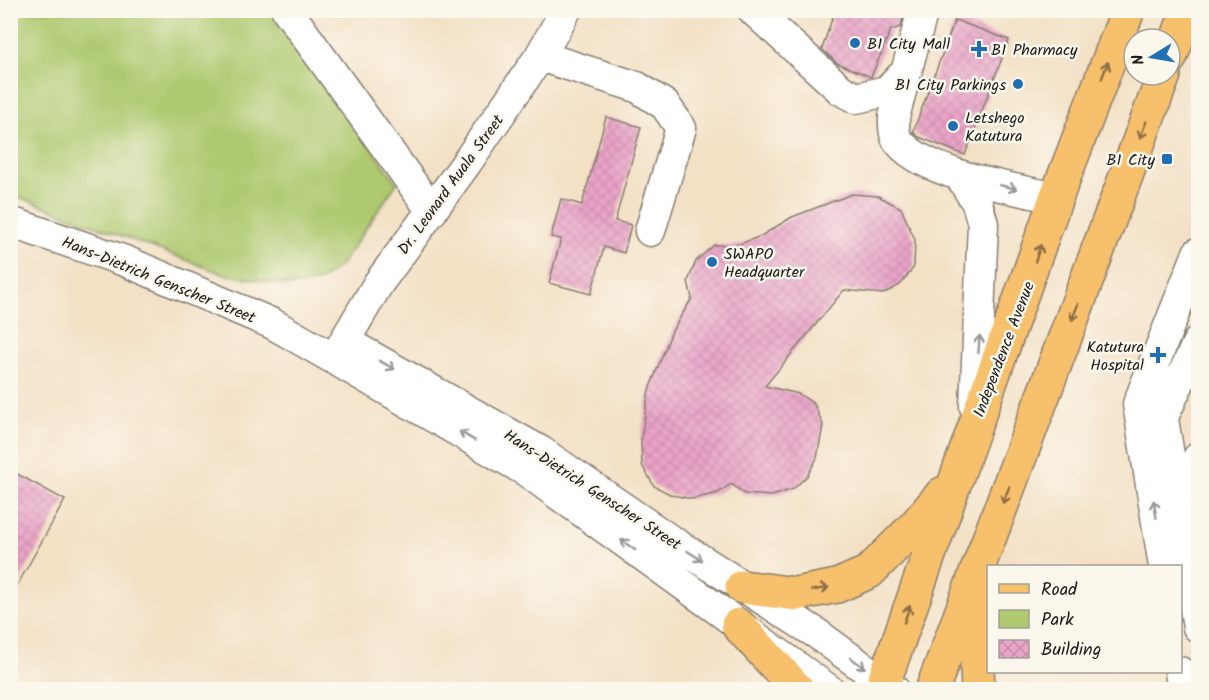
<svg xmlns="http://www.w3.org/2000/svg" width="1209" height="700" font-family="Kalam,sans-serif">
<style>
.green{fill:#aec96f;stroke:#657246;stroke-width:1.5}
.building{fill:url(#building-cross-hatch)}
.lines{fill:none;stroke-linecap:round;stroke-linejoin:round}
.minor-casing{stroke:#887e71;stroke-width:33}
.major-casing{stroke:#887e71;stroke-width:36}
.minor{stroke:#fff;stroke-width:30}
.major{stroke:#f7c06c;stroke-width:33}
.oneway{stroke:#8a6e44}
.oneway2{stroke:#999}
.poi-dot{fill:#1f6fb2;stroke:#fbf7ec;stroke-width:2}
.labels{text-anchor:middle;stroke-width:5;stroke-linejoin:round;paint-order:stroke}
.poi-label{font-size:16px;fill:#1c1c1c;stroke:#fbf7ec;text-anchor:start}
.street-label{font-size:16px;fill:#1c1c1c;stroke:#fbf7ec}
</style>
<defs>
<pattern id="building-cross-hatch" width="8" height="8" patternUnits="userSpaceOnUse" patternTransform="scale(1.5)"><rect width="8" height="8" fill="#eaa4c8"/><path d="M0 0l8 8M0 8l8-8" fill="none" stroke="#c88dab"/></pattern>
</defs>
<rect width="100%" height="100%" fill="#fbf7ec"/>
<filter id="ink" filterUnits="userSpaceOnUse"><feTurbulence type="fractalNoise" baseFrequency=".0167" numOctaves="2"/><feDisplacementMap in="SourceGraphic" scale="12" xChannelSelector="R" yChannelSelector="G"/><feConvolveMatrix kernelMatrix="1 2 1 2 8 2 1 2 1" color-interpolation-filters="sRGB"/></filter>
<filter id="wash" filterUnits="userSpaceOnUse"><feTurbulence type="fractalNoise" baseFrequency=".008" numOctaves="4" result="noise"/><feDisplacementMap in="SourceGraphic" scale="24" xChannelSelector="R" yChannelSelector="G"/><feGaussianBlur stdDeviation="1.35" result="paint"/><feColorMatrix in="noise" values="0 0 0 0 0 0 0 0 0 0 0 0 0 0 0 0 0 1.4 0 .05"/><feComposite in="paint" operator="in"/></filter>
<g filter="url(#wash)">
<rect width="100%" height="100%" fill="#f3e1c6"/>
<path class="green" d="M10,11H273L397,183L340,266L320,281L291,286L223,274L11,194Z"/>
<g id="blocks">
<path class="building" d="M835,10H905L901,27L891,30L871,77L837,63L822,49Z
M955,20L1009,40L965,155L919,137L913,132Z
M606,117L641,127L615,221L631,225L624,253L604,247L591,294L549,283L561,239L551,237L561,199L582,205Z
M852,194L878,196L901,208L915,240L914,267L900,285L883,294L844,290L765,386L799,394L814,404L823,425L817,458L807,476L793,489L772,496L745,494L731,484L718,493L692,499L672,495L654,486L642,465L641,439L649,390L672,331L692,298L688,281L696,261L714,245H737L761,236L792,217Z
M10,470L65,500L10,598Z"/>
</g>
</g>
<g filter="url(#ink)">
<use href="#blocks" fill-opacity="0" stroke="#887e71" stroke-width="1.5"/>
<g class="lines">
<defs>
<path id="minor" d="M287,10L432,211
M753,10L841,90L856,98L887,91L905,73
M923,10L894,117C894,125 893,136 900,143C927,175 1016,189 1056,198
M540,56L637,87L665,105L681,128L650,231
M960,176L977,203L983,224L975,407
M10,222L125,261L273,324L334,359L526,471L829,690
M351,345L540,451L670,540L816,633L894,690
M334,359L378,284L465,165L540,56L566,10
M1154,366L1198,627
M1163,417L1198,342
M1187,484L1198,458
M1164,566L1138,404L1198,253
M1180,672L1183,690"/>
<path id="major" d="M1170,58L1188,10
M742,587L796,594L837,586L869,572L913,528L942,494
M738,625L798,690
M881,690L1056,198L1128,10
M932,690L1164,75
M978,690L976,645L979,593"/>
</defs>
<use href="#minor" class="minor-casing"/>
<use href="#major" class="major-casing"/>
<use href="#minor" class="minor"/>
<use href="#major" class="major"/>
</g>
<defs><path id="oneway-shaft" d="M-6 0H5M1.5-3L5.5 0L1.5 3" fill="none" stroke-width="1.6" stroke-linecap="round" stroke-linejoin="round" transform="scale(1.5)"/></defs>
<g class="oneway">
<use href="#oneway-shaft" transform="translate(1105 70) rotate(-69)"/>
<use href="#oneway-shaft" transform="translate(1143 130) rotate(111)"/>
<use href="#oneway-shaft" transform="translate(1038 253) rotate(-72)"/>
<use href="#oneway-shaft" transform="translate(1075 312) rotate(111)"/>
<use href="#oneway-shaft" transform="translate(1006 495) rotate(111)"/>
<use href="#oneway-shaft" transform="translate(820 589) rotate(-11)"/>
<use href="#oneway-shaft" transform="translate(907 614) rotate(-71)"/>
</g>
<g class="oneway2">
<use href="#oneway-shaft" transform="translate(1008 187) rotate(13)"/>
<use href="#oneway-shaft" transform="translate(979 344) rotate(-86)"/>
<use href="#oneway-shaft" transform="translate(387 365) rotate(29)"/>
<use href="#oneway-shaft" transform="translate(467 436) rotate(-149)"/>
<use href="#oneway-shaft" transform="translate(1155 509) rotate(-99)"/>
<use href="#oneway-shaft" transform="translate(628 545) rotate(-144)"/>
<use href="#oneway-shaft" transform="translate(695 556) rotate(33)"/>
<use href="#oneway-shaft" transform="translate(858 663) rotate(36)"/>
</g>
</g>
<g class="poi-dot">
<circle cx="855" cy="43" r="6"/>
<path d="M976 40h6v6h6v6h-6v6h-6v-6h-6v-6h6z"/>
<circle cx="1018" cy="84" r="6"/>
<circle cx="953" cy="126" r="6"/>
<rect x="1161" y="153" width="12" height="12" rx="3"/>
<circle cx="712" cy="262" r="6"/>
<path d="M1155 346h6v6h6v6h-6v6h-6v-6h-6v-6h6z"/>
</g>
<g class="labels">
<g class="poi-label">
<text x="867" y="49">B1 City Mall</text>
<text x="991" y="55">B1 Pharmacy</text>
<text x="1006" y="90" text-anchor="end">B1 City Parkings</text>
<text x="965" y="123">Letshego<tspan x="965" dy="18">Katutura</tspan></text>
<text x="1155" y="165" text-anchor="end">B1 City</text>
<text x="724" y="259">SWAPO<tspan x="724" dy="18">Headquarter</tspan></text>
<text x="1144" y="352" text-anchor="end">Katutura<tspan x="1144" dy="18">Hospital</tspan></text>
</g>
<g class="street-label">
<text transform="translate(450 184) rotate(-54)" y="6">Dr. Leonard Auala Street</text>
<text transform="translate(159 279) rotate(22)" y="6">Hans-Dietrich Genscher Street</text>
<text transform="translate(1003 349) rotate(-69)" y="6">Independence Avenue</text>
<text transform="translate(593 489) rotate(33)" y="6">Hans-Dietrich Genscher Street</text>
</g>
</g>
<rect width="1209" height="700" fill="none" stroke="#fbf7ec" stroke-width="36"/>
<rect x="987" y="565" width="195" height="108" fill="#fbf7ec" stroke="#a29f99" stroke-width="1.5"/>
<rect x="999" y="584" width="30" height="9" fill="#f7c06c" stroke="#a29f99" stroke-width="1.5"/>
<text x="1041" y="595" font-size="18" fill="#1c1c1c">Road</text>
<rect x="999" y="610" width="30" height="18" fill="#aec96f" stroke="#a29f99" stroke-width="1.5"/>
<text x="1041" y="625" font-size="18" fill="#1c1c1c">Park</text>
<rect x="999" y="640" width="30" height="18" fill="url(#building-cross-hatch)" stroke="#a29f99" stroke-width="1.5"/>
<text x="1041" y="655" font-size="18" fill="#1c1c1c">Building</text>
<g transform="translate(1152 57) rotate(259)"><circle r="28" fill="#fbf7ec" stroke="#a29f99" stroke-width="1.5"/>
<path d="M0-4.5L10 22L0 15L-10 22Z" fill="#1f6fb2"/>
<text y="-9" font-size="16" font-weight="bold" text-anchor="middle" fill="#1c1c1c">N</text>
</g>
</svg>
